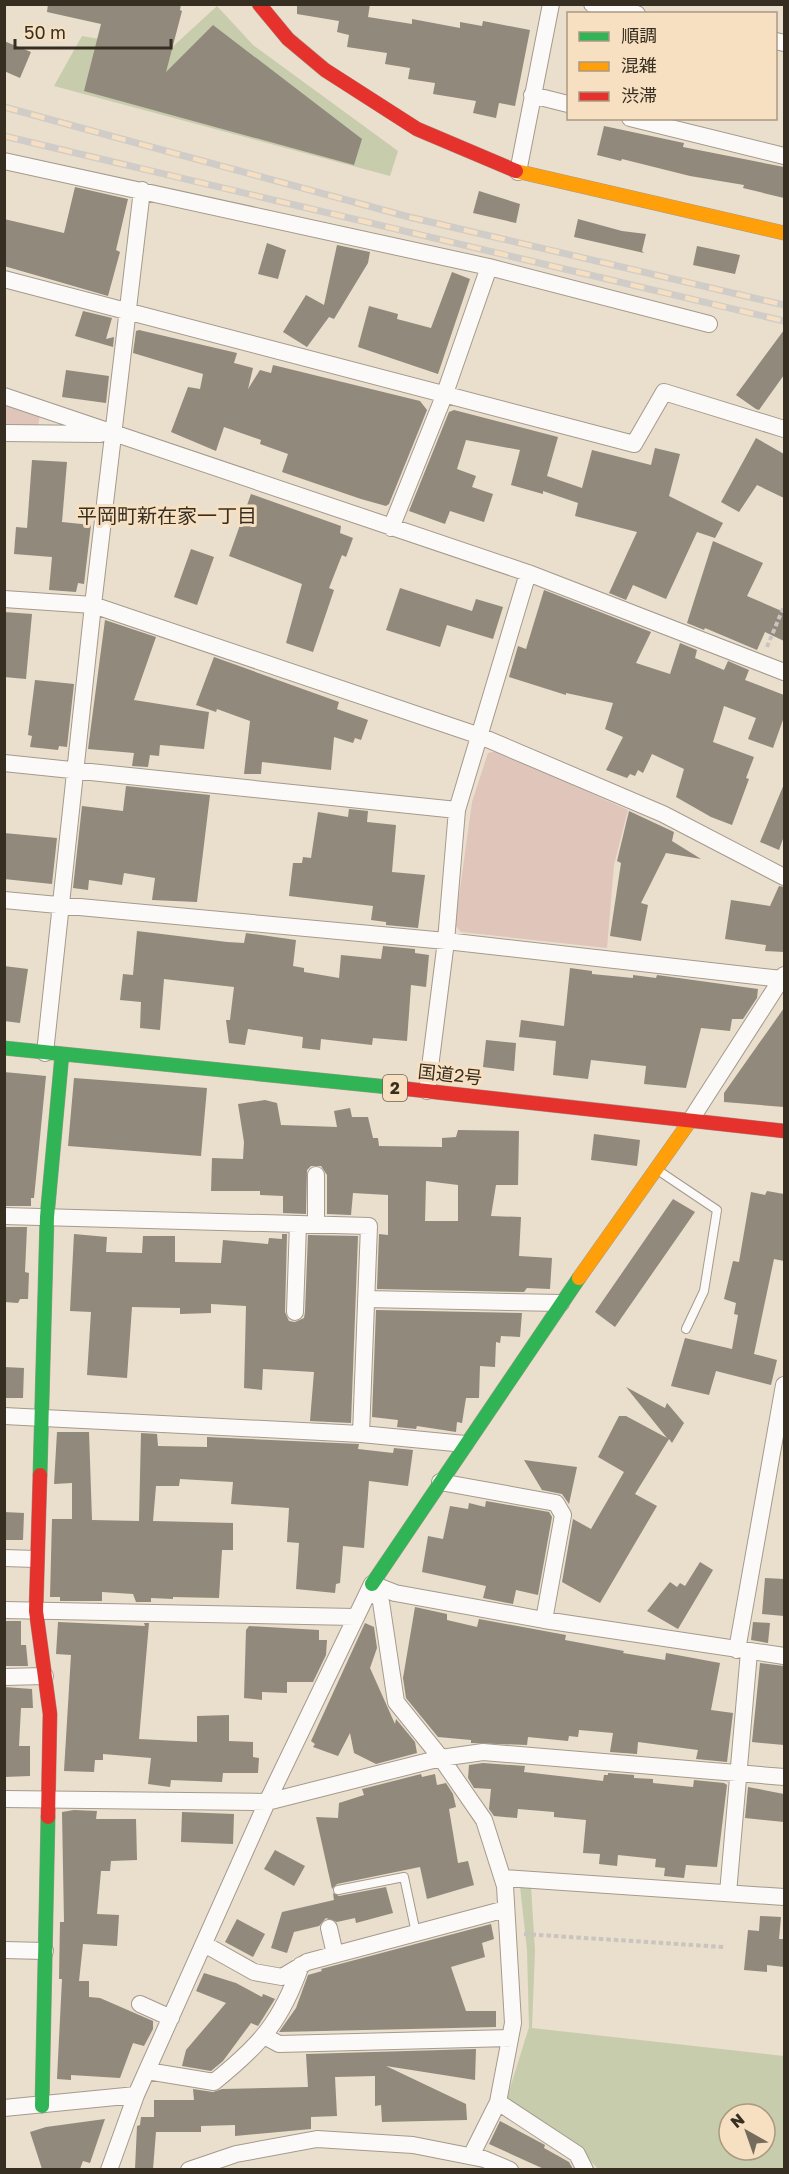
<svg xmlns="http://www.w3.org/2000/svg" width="789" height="2174" font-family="'Golos Text','Noto Sans JP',sans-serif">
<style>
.green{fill:#e0c5ba}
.water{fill:#c7ccac;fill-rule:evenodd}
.building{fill:#90897c;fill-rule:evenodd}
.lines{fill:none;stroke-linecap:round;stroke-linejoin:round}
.lane-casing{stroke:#a49a8d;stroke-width:10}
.street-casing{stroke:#a49a8d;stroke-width:18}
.fast-casing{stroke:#a49a8d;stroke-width:15}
.slow-casing{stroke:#a49a8d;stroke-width:15}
.jam-casing{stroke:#a49a8d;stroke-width:15}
.path{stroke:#c9c4bf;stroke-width:4;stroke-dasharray:4.5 3;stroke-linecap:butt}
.lane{stroke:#fcfaf8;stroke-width:8}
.street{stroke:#fcfaf8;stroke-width:16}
.fast{stroke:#30b455;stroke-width:14}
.slow{stroke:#ff9f0a;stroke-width:14}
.jam{stroke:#e5322d;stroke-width:14}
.rail-casing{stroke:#d0ccc8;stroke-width:7}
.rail{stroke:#f6e0c1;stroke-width:4.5;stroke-dasharray:14;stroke-linecap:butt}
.labels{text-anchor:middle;stroke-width:6;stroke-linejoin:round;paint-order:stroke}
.shield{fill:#f6e0c1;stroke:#706352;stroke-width:1.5}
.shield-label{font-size:16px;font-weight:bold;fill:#372e22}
.street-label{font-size:18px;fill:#372e22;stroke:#f6e0c1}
.neighbourhood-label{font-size:20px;fill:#372e22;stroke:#f6e0c1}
</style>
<rect width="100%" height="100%" fill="#eadecd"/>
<path class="green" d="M5,404L40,416L38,425L5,424Z
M497,751L628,810L614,865L607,948L461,932L455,925L472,802L488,753Z"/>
<path class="water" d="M217,6L253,45L398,151L390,176L54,86L82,36L168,51Z
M520,1886H531L535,1951L532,2028L784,2056V2169H598L573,2142L507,2098L529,2027L527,1950ZM729,2114H765V2150H729Z"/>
<path class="building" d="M48,4H181L180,10L182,11L166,72L213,25L362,139L354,165L84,91L101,24L47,12Z
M297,4H370L368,17L412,24V19L460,28V22L482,26L483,21L530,30L515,106L499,103L496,118L473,113L476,101L433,94L435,83L408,79L410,68L385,64L387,53L347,47L349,35L337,32L339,21L297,14Z
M4,41L31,52L20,78L4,71Z
M604,126L684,143L683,147L784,167V198L743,188L744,185L690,176L622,159L621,161L597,155Z
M75,187L128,199L116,250L120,252L108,296L4,266V219L64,233Z
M479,191L520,204L516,223L473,213Z
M578,219L622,231L646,234L642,251L644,253L574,237Z
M267,243L286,250L278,279L258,274Z
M337,245L370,252L368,263L334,319L329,317L307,347L283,332L306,295L324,305Z
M697,246L740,255L735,274L693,265Z
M452,272L470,279L438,374L358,347L369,306L398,314L397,319L431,328Z
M83,311L112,318L106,339L114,337L113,347L75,336Z
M139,330L237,353L234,363L253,368L248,389L260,370L271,373L273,365L420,401L427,410L389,504L386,506L361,499L282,472L288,454L260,444L261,440L224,427L216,451L171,432L188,387L200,389L203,374L133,353L136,331Z
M784,330V375L759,410L756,409L736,395Z
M66,370L109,376L106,403L62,397Z
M454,410L558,437L547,476L582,488L592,450L651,465L655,448L680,454L669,496L723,523L715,538L697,532L666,599L633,585L626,600L609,593L637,532L575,516L578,503L543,491V494L511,485L520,450L466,440L457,469L476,476L472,487L493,494L484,522L450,511L445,524L409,511L449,412Z
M756,438L784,454V498L757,485L739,512L721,502Z
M32,460L67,462L62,522L91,525L84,584L78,583L76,592L49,590L52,557L14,554L16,527L27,528Z
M251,494L341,526L340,533L353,538L346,557L342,555L329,588L334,590L313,652L286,643L302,584L229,556Z
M713,541L763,563L747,596L784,612V641L765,632L757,650L705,628L704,630L687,623Z
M191,549L214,557L197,605L174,597Z
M400,588L472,611L476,599L503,607L493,639L447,625L440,647L386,630Z
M544,590L651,632L636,663L670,674L680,643L697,650L695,658L724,670L728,661L749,670L745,680L784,695V717L773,748L748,739L756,718L724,706L713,742L754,757L746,778L749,779L732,825L711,817L676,797L684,769L652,754L643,773L638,770L635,776L630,774L627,778L606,770L623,737L605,729L613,703L566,693V695L509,677L518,646L526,649Z
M4,612L32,614L26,679L4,677Z
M105,620L156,637L134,700L209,712L204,749L160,745L159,756L150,755L148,767L132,766L134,753L88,749Z
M214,657L339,702L337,709L368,720L361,740L355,738L353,743L334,737L331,770L262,762L261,774H244L250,721L217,709L216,712L196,705Z
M35,680L74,684L67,747L59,746L58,750L30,747L32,736L28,735Z
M784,784V836L779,850L760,842Z
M126,786L210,795L197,902L152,900L155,878L124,873L122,885L89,880L88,890L73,888L82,806L123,811Z
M349,809L368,811L367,822L396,825L392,872L425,875L418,928L386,925V922L371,920L373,906L289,896L293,863H302L303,857L311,858L318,812L348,817Z
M629,811L674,832L672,841L701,859L666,853L641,903L648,905L641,941L610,936L621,863L617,861Z
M4,833L57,838L52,884L4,879Z
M779,886L784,887V952L765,951L766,945L725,939L731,900L770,906Z
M137,931L227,942L244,943L246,933L296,940L293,966L304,968V972L339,978L341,955L381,959L383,946L415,949V953L429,955L426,987L411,985L407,1041L373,1038L372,1045L321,1039L320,1050L302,1048L303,1037L248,1029L245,1045L229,1043L226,1020H230L234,987L164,979L160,1030L140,1028L141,1002L120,1000L123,974L133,975Z
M4,966L28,969L20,1023L4,1021Z
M570,968L592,971V974L633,978V975L656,978L657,975L758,989L757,998L743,1019H732L730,1031L701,1028L686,1088L644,1084L646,1066L591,1060L588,1079L553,1075L556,1041L519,1037L521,1020L564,1026Z
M784,1008V1107L724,1102V1093Z
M486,1040L516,1043L514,1071L483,1067Z
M4,1072L46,1076L34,1198H31V1206H4Z
M74,1078L207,1088L201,1156L68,1146Z
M265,1100L277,1103L281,1125L337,1127L334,1111L350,1108L352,1117H368L373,1138H378L379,1146L442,1147V1138L456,1137L458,1130L519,1131L518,1185H496L491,1216L521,1217L519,1256L552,1258L550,1289L527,1288L524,1292L377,1289L379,1234L388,1235V1195L353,1193L351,1215L327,1214V1175L321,1166H311L307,1170L306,1214L283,1213V1196L260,1195V1191H211L212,1158L243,1159L244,1142L238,1104ZM426,1181L458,1185V1221H425Z
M594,1134L640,1140L637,1166L591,1160Z
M767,1191L784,1194V1261L774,1259L754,1354L777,1360L771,1385L716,1371L709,1395L671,1386L685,1338L732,1349L738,1315L734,1314L736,1303L724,1299L733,1261L739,1262L751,1192L765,1195Z
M673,1199L695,1212L615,1327L595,1312Z
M4,1227H27L25,1272L29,1273L28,1299H20L18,1303L4,1302Z
M74,1234L107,1237L106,1252L142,1253L143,1236H175V1262L221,1263L223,1240L268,1244L269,1238L282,1239V1234H287L285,1312L289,1321L295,1322L304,1318L305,1312L308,1235L358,1236L351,1423L310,1421L314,1372L263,1369L262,1390L244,1388L246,1306L211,1304V1313L180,1314V1308L132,1307L127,1378L87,1375L91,1312L70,1311Z
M376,1310L522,1313L520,1337L501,1336L500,1343L496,1342L495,1367L480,1366L479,1398H466L462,1423L457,1422L456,1432L417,1426L416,1429L397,1427L398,1420L372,1417Z
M4,1367L24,1368L23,1398H4Z
M626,1387L665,1408L667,1403L684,1423L672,1443L669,1439L635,1494L657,1506L600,1603L562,1582L573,1519L591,1529L624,1472L598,1457L619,1416H626L667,1438Z
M57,1432H89L92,1520L139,1521L141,1433L157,1434L158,1446L207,1447V1437L359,1444L358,1449L393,1453L394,1448L413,1450L408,1486L369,1481L364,1548L343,1546L340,1583L336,1584L335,1593L296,1589L299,1543L287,1542L289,1508L231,1504L233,1482L180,1479L179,1486H156L153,1521L233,1523V1550H222L219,1598L173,1597V1599L151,1598V1602H136L133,1594L102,1592V1601H60V1597H50L52,1519H72V1483L54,1484Z
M524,1460L577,1467L569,1504L562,1494L542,1490Z
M486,1501L549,1512L552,1517L538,1595L516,1590L513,1604L483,1598L486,1586L422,1572L428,1536L443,1539L450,1506L468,1509L469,1503L485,1507Z
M4,1512L24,1513L23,1540H4Z
M700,1562L713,1570L678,1629L647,1611L670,1582L677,1587L680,1583L685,1586Z
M765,1578L784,1579V1616L762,1614Z
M415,1607L447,1614V1620L477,1627L479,1619L566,1635L565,1640L624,1651L623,1653L665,1660L666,1653L720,1663L711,1710L733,1713L727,1762L696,1759L698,1750L638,1742L637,1754L610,1752L613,1733L579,1730L578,1737L569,1736L568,1741L528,1737L527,1745L471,1743V1740L438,1737L406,1698L403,1678Z
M4,1621H21V1645H26L28,1666H4Z
M58,1622L145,1626L144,1623H149L139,1739L197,1742V1716L229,1715V1741L253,1742V1757L259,1758L258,1773H223L222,1782L171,1780L170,1787L148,1784L151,1758L103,1754V1760H95L94,1772L64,1771L71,1655L56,1654Z
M753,1622L770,1623L768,1643L751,1640Z
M365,1623L374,1627L377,1648L370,1668L395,1724L396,1719L415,1742L417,1753L376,1764L354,1753L350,1733L338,1756L313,1747L315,1744L311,1741Z
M249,1626L319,1630V1640H327L326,1655L313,1682H287V1693L262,1692V1700L244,1698L246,1630Z
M760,1663L784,1666V1745L752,1742Z
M4,1687L32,1689L33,1708H21L19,1746H30V1776L4,1777Z
M483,1763L525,1766L524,1772L603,1781L604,1775H608V1773L634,1775V1778L653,1779V1783L693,1787L694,1780L724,1783L727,1785L717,1867L686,1865L684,1878L664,1876L665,1868L655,1867L656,1859L618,1855L617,1866L599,1864L600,1854L583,1853L586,1820L554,1817V1812L518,1809L517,1818L494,1816L489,1809L491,1789L474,1788L468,1778L469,1765Z
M421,1774L422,1777L435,1774L437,1785L446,1783L453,1794L456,1807L449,1809L458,1863L468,1861L474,1885L427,1899L420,1867L337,1884L332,1889L316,1817L338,1818L339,1803L364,1795L362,1789Z
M748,1787L784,1794V1822L745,1818Z
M74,1810L97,1811L96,1819H136L137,1860L111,1861L110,1871H101L97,1914L119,1915L117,1946L83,1944L79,1981H89V1997L100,1998L153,2021V2029L144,2046L133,2043L120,2078L71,2075V2080L57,2079L62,1979H59L60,1922H64L62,1812Z
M182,1812L234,1814L233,1844L181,1842Z
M275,1850L305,1866L294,1886L264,1869Z
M386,1887L393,1913L356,1923L355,1918L337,1922L326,1918L319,1926L294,1932L287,1953L271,1948L282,1912L334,1900L333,1893L339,1896Z
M760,1916L781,1917L779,1939H784V1967L767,1965V1972L744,1970L748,1930L759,1931Z
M237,1919L265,1934L253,1957L225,1942Z
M491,1924L494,1939L482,1943L485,1957L451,1967L466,2011H496V2027L279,2032L296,2008L308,1975L322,1971L321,1969Z
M204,1973L236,1983L262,1997L263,1994L275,1999L258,2026L251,2023L223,2061L211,2071L182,2066L186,2050L226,2003L196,1991Z
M476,2049L475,2080L386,2066L466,2104L467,2120L382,2122L381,2105L375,2106V2076L335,2077L337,2116L311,2117V2129L235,2136V2125L201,2126V2132H156L153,2169H135L137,2126L140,2125L141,2117H154V2100H194L193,2089L213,2092L222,2089L308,2087L306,2054Z
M105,2119L90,2163L83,2161L80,2169H42L30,2132L46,2127Z
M500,2121L545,2145L544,2148L569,2162L573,2169H544L489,2144Z"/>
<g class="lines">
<defs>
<path id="lane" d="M656,1169L717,1210L704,1291L686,1329
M338,1890L404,1877L416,1933"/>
<path id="street" d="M592,4L637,14
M776,41L784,43
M532,95L568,104
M630,118L784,156
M4,161L489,267L709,324
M518,172L551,4
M4,279L634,444L664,392L784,429
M4,396L528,573L784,672
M4,433L100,434
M391,528L444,396L489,267
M4,599L93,605L480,736L663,814L784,877
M4,763L457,810
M4,900L446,941L782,979
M45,1053L93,605L142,190
M427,1091L446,941L457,810L528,573
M690,1121L784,975
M4,1216L369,1226L361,1434
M316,1224V1175
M366,1299L561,1303
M295,1312L298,1224
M4,1416L361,1434L465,1444
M440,1482L556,1503L563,1515L544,1620
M4,1558L36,1559
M372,1584L381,1602L396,1702L441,1758L484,1820L505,1886L513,2023L498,2102L577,2154L585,2170
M372,1584L395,1593L544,1620L784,1656
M4,1610L355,1617
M737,1650L784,1385
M4,1677L45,1676
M4,1799L267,1802L441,1758L483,1752L784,1777
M503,1878L784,1897
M728,1893L749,1652
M329,1928L335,1954
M204,1944L254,1972L282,1977L307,1962L506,1909
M4,1950L45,1951
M140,2004L171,2018
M264,2036L279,2044L510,2038
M147,2071L214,2082C260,2045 281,2022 301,1965
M4,2108L136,2095
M471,2156L498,2102
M109,2170L136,2095L267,1802L372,1584
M189,2170L236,2154L317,2139L413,2145L484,2159L510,2170"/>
<path id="fast" d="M4,1048L408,1089
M40,1475L47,1217L62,1054
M372,1584L579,1278
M42,2106L48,1817"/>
<path id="slow" d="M516,171L784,233
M579,1278L690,1121"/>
<path id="jam" d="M259,4L288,39L325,70L417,129L516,171
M408,1089L784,1131
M40,1475L36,1611L50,1714L48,1817"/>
</defs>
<use href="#lane" class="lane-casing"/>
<use href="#street" class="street-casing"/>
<use href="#fast" class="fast-casing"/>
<use href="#slow" class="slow-casing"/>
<use href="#jam" class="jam-casing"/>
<path class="path" d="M767,647L784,606
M524,1934L724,1947"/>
<use href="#lane" class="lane"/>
<use href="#street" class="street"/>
<use href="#fast" class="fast"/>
<use href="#slow" class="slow"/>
<use href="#jam" class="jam"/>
<defs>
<path id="rail" d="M4,107L409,217L784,305
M4,136L784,321"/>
</defs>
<use href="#rail" class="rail-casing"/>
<use href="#rail" class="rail"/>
</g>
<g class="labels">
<rect class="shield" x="383" y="1075" width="24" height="26" rx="4.5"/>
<g class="shield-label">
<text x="395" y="1094">2</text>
</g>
<g class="street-label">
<text transform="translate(450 1075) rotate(6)" y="6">国道2号</text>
</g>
<g class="neighbourhood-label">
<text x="167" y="523">平岡町新在家一丁目</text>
</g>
</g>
<rect width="789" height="2174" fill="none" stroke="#372e22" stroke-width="12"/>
<rect x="567" y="12" width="210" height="108" fill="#f6e0c1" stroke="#aa9981" stroke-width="1.5"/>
<rect x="579" y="32" width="30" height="9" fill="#30b455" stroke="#aa9981" stroke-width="1.5"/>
<text x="621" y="42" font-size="18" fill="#372e22">順調</text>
<rect x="579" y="62" width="30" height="9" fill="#ff9f0a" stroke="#aa9981" stroke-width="1.5"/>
<text x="621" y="72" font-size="18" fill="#372e22">混雑</text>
<rect x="579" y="92" width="30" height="9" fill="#e5322d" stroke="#aa9981" stroke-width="1.5"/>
<text x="621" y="102" font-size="18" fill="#372e22">渋滞</text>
<g transform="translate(747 2132) rotate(320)"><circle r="28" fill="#f6e0c1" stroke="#aa9981" stroke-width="1.5"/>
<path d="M0-4.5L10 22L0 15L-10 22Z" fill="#766c5e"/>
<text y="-9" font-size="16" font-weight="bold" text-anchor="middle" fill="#372e22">N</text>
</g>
<path d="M15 39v9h156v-9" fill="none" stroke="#372e22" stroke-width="3"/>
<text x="24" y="39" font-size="18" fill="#372e22" stroke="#f6e0c1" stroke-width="4.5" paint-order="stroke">50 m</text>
</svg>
